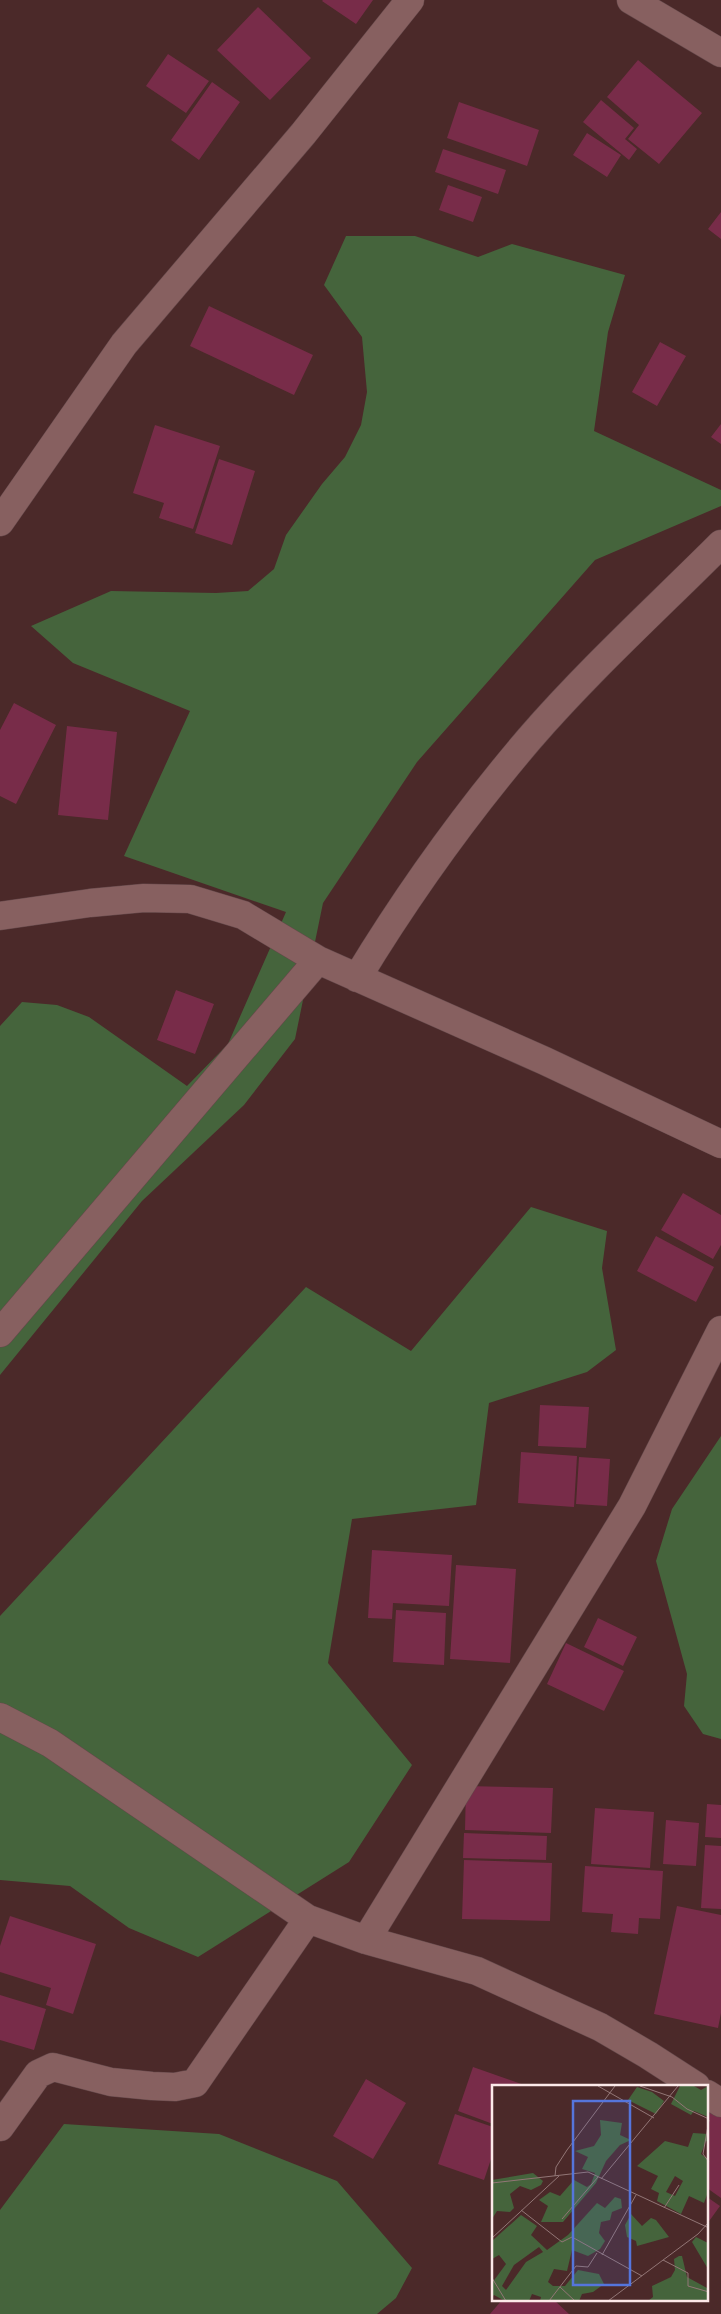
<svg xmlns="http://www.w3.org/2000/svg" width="721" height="2314" font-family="Ubuntu,sans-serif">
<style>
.green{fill:#45643c}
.building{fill:#782c49}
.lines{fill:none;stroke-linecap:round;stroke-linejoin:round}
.minor-casing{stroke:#64484a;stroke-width:29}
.minor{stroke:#876060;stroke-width:28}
.inset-road{fill:none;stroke:#927676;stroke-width:1}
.view{fill:#5575dc;fill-opacity:0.15;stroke:#5575dc;stroke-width:2.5}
.inset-edge{fill:none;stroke:#fce9e9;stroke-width:2.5}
</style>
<rect width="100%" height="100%" fill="#4b2929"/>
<path class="green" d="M346,236H415L478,257L512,244L625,275L608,332L594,431L721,490V506L595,560L417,762L323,903L295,1039L244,1105L142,1201L0,1375V1026L22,1002L57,1005L89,1017L187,1086L228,1044L286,912L124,856L190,711L73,663L31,626L111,591L216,593L248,591L274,569L286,535L322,484L345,457L361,425L367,392L362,337L324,285Z
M531,1207L607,1231L602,1268L616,1350L587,1372L489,1403L476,1505L352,1519L328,1663L412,1765L349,1862L198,1957L129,1928L70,1886L0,1880V1616L306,1287L411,1351Z
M721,1436V1739L703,1734L684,1706L687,1674L656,1561L672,1509Z
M64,2124L219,2134L337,2181L412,2268L396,2298L377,2314H0V2210Z"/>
<path class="building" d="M323,0H373L356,24L322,1Z
M258,7L311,58L270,100L217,50Z
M168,54L209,81L186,113L146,86Z
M638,60L702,113L659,164L628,139L639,125L607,97Z
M212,82L240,102L199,160L171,140Z
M601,100L634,128L625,139L637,149L629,160L583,122Z
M459,102L539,130L527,166L447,138Z
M587,133L621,155L607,177L573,155Z
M443,149L506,170L498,194L435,172Z
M448,185L482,197L473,222L439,210Z
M721,212V239L708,229Z
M209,306L313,355L294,395L190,346Z
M660,342L686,356L657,406L632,392Z
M721,424V444L711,437Z
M155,425L220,446L193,529L159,518L164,503L133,493Z
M219,459L255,471L232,545L195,533Z
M14,703L56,725L16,804L0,796V730Z
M67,726L117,732L108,820L58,815Z
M176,990L214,1004L195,1054L157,1040Z
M683,1193L721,1215V1245L713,1259L661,1230Z
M656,1236L714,1267L696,1302L637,1271Z
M540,1405L589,1407L586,1448L538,1446Z
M521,1452L577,1456L574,1507L518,1503Z
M579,1457L610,1459L607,1506L576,1504Z
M372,1550L452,1555L449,1606L393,1603L392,1619L368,1618Z
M456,1565L516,1569L510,1663L450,1659Z
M396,1610L446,1613L444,1665L393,1662Z
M598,1618L637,1637L623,1666L584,1647Z
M566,1643L624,1671L604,1711L547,1684Z
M466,1786L553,1788L551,1833L465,1830Z
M707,1804L721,1805V1838L705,1837Z
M595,1808L654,1812L650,1868L591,1864Z
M666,1820L699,1823L696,1866L663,1864Z
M464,1833L547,1836L546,1860L463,1858Z
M705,1845L721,1846V1909L701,1908Z
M464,1860L552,1863L550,1921L462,1919Z
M585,1866L663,1871L660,1919L639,1918L638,1934L611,1932L613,1914L582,1912Z
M677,1906L721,1915V2013L718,2028L654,2014Z
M10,1916L96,1944L73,2014L46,2005L51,1988L0,1972V1946Z
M0,1995L46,2009L34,2050L0,2040Z
M473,2067L527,2086H493V2124L458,2111Z
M366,2079L406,2103L373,2159L333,2136Z
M707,2110L721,2114V2198L707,2188Z
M455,2114L493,2127V2153L484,2180L438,2164Z
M707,2197L720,2206L707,2224Z
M502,2300H554L569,2314H490Z"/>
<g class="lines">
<defs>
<path id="minor" d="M631,0L721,53
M0,522L124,344L303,134L410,0
M0,916L90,903L144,898L190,899L243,915L318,960L545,1061L721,1144
M357,978C408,894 466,813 530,738C589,670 657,608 721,544
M0,1333L318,960
M0,1717L50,1743L308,1919L366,1940L477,1971L600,2027L648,2055L696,2086
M366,1940L632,1506L721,1330
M707,2094L721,2103
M0,2127L38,2074L53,2067L111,2082L152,2086L175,2087L195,2083L308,1919"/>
</defs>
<use href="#minor" class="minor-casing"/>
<use href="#minor" class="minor"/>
</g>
<g transform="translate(492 2085)">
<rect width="216" height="216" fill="#4b2929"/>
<path d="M188,1H202L209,5L216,1V32L202,26L199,30L179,19ZM145,2L160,7L172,16L164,29L136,15ZM108,35L130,38L128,50L139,55L128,60L114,76L104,98L71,137H49L56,121L47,115L58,107L68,111L82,95L95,102L99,99L103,88L90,84L96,72L83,66L102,61L109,50ZM201,48L216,49V57L214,56L209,69L216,74V107L212,118L197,111L189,129L165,116L167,108L159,104L166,91L145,81L173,56L196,62ZM183,91L191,96L183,111L174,107ZM41,88L51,96L49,100L39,105L28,101L18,109L22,123L18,127L5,126L0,134V95ZM123,112L129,114L130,123L120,127L118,135L109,137L107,148L113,156L108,164L96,171L80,165L75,186L62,184L56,197L61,201H73L86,185L107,189L112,199L101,207L90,209L87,216H48L49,212L40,209L37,216H13L2,210L0,212V198L14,179L7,170L0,174V156L29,130L45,141L39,150L55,165L76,150L105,118L113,123ZM47,162L51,167L34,177L14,205L10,201L22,180ZM139,129L150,141L159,133L164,135L177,152L145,161L144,156L135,152L133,140ZM204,152L216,158V184L200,157ZM187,171H190L195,192L215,203L216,216H156L161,212L160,201L179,192L183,185L182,174Z" fill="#45643c" fill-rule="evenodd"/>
<path class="inset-road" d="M106,1L162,33M148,1L180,12L195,24L217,34M217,35L211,69L217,77M63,91L64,82L75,65L123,1M109,94L186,1M0,98L96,87L217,143M172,123L187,100M29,125L70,157L80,152L150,191M70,134L106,92M0,153L67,91M110,170L144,110M171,175L196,188V201L217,207M0,193L14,216M68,202L83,216M57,216L84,181L96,182L105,168M116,216L206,149L217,137"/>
<path class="view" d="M81,16H138V200H81Z"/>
<rect width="216" height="216" class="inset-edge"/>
</g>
</svg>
